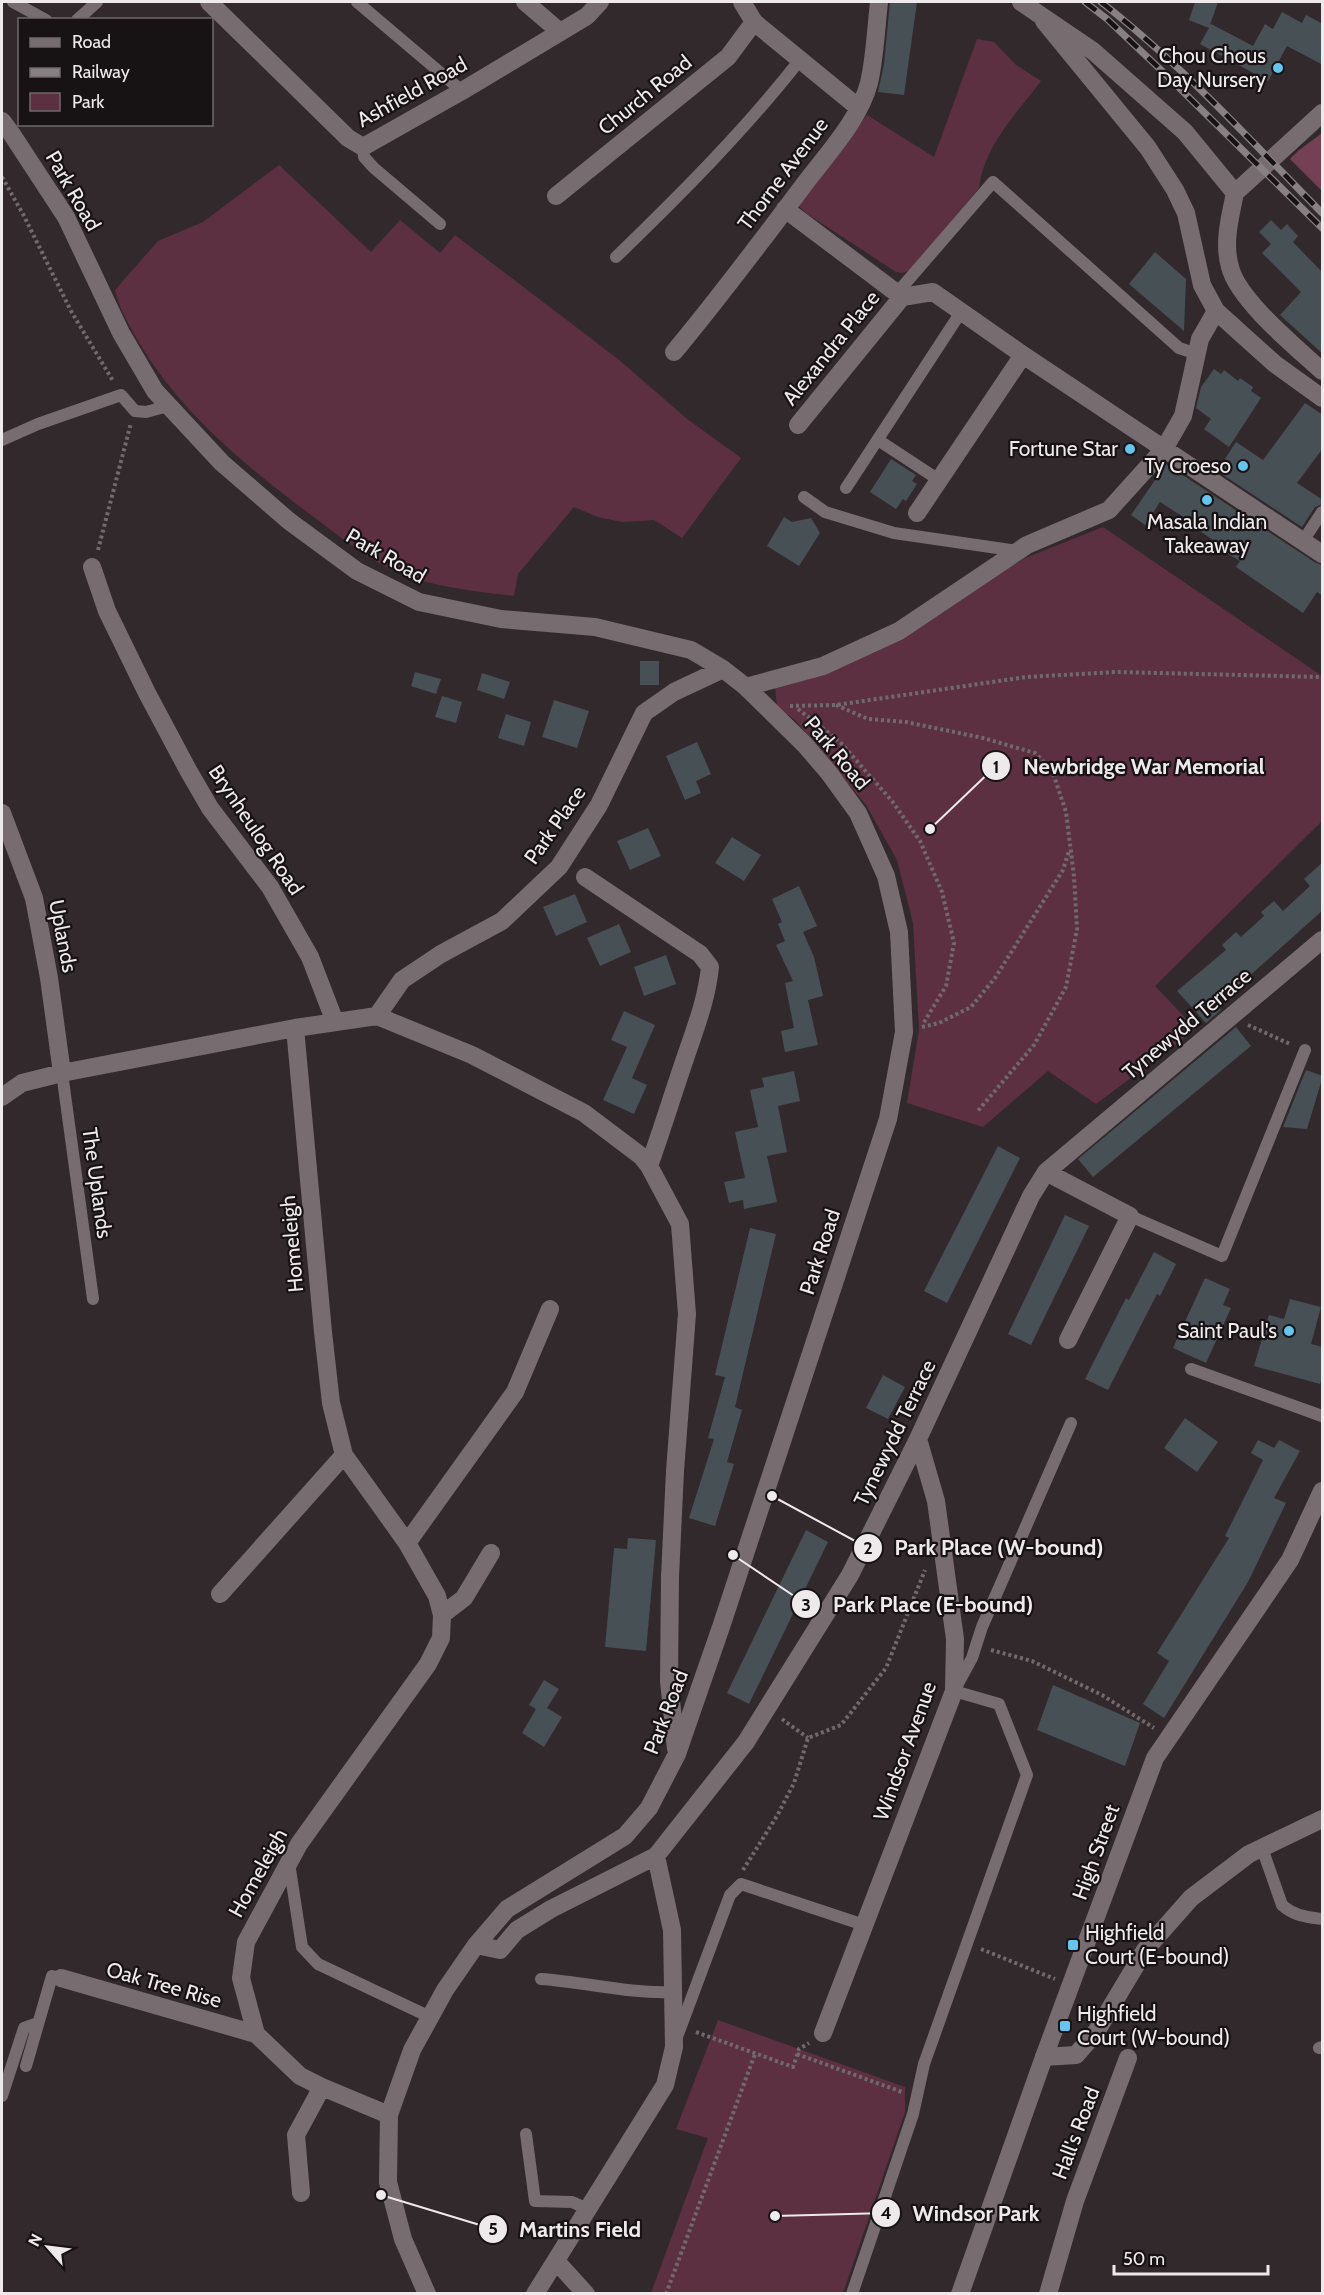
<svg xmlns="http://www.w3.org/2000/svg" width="1324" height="2295" font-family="Cabin,sans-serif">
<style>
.green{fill:#5c3041}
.forest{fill:#744154}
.building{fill:#475054}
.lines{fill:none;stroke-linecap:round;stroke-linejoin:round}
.path{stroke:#716a6c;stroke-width:4;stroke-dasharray:3 3;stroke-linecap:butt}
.lane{stroke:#776d70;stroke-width:12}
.street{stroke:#776d70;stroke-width:18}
.secondary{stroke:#776d70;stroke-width:18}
.rail-casing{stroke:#888183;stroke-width:7}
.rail{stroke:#171315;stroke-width:4.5;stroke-dasharray:14;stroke-linecap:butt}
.poi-dot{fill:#65c5ef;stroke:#171315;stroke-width:2}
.labels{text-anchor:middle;stroke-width:4.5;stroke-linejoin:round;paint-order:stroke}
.poi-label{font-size:21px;fill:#eee9ea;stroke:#171315;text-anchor:end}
.street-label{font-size:21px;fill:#eee9ea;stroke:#171315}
.leader{fill:none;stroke:#eee9ea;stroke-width:2}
.callout-dot{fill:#eee9ea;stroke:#171315;stroke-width:2}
.mark-label{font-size:18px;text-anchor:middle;font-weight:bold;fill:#111}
.callout-label{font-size:22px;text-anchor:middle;font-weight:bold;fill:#eee9ea;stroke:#171315;stroke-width:4.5;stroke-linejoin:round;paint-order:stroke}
</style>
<rect width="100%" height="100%" fill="#32292c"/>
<path class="green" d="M977,39L994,42L1016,65L1041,81C1017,113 984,146 979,188L909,271L902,273L896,272L806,213L799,206L801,200L867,115L934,157Z
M279,165L371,252L400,220L440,253L455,235L618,359L686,418L741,458L682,538L654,520L622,522L598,517L574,507L518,574L514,596C473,591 429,587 390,569C365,557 338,535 315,518C247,467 180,413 137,339C128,323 119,308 115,290L158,241L203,222Z
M1103,527L1322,676V821L1155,986L1196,1029L1096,1104L1048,1071L983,1127L907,1103L919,1030L913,923L897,860L866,805L795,720L777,707L775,686L963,596L1025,558Z
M718,2020L905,2087V2112L843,2293H651L708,2138L676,2129Z"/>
<path class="forest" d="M1322,133V191L1290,159L1298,151Z"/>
<path class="building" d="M890,2H917L904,95L878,92L884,64Z
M1195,2H1218L1210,25L1211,24L1253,46L1265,24L1273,29L1282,12L1302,23L1306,15L1323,24V65L1287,46L1268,81L1200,44L1209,28L1189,20Z
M1271,220L1281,230L1287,224L1298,236L1293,242L1323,273V354L1280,315L1301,292L1262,253L1271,244L1259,232Z
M1155,252L1186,279L1184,331L1129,284Z
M1214,369L1221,374L1224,370L1238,381L1240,378L1253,387L1251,391L1261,398L1229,447L1204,429L1211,419L1196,408L1201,387Z
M1305,403L1323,415V448L1297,483L1323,500V504L1315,507L1302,527L1217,471L1236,442L1263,460Z
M891,459L916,475L912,481L917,484L906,501L903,499L896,509L870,492Z
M1166,464L1316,563L1323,565V596L1317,592L1303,613L1236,567L1240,561L1221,550L1223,547L1200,531L1202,529L1160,502L1145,525L1131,515Z
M784,517L792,522L811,518L820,533L799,566L767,546Z
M640,661H659V685H640Z
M415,672L441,679L436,694L411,686Z
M482,673L510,682L504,699L477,690Z
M442,696L462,702L456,723L435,717Z
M554,700L589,711L577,748L542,737Z
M506,714L531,722L524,746L498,738Z
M697,742L711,774L696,781L701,793L685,800L666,756Z
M648,828L661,856L630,870L617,841Z
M732,837L761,855L744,881L715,863Z
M1323,862V910L1217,1005L1221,1010L1206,1023L1177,991L1226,950L1222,945L1236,932L1241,937L1264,916L1261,912L1274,901L1283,911L1310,886L1304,879Z
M799,886L817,926L803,932L814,957L823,996L808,1000L818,1045L785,1052L781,1031L794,1028L785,983L793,981L776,945L785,941L778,924L782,922L772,899Z
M575,894L587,922L556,936L543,907Z
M619,924L631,952L600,966L587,938Z
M666,955L676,984L644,996L634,967Z
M624,1011L655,1025L632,1078L647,1085L634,1114L603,1100L627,1047L611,1040Z
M1236,1027L1251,1046L1093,1177L1078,1159Z
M1306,1070L1323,1076L1307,1129L1283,1127Z
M794,1071L800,1101L778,1106L787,1152L767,1156L777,1202L744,1209L743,1200L729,1203L724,1182L745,1178L735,1132L758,1127L750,1090L764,1087L762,1078Z
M998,1146L1020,1158L947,1303L924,1291Z
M1065,1215L1089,1226L1031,1345L1008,1334Z
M750,1228L776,1234L735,1407L742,1410L727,1462L734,1464L715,1526L689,1518L714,1439L708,1438L725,1377L715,1375Z
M1154,1252L1176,1264L1160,1296L1157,1294L1108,1390L1085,1379L1126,1298L1129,1300Z
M1205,1278L1230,1289L1223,1305L1231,1308L1206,1363L1173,1348Z
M1290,1299L1321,1307L1311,1344L1323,1347V1375L1320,1384L1254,1366L1269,1315L1284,1319Z
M883,1375L905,1387L888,1419L866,1408Z
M1185,1418L1218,1442L1197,1472L1164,1448Z
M1258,1440L1274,1448L1279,1440L1300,1451L1274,1498L1286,1503L1248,1582L1164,1718L1143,1704L1169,1661L1157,1653L1229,1538L1225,1536L1263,1460L1251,1453Z
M806,1530L828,1542L749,1704L727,1693Z
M628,1538L656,1540L646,1651L605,1647L614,1548L627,1549Z
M544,1680L559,1689L547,1708L562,1717L544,1747L522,1733L536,1709L529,1705Z
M1053,1685L1140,1723L1125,1766L1037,1730Z"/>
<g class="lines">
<path class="path" d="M2,177L24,216L71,311L113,381
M98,550L131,423
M836,705L868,719L906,722L983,738L1035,753L1052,770L1066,812L1074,876L1077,929L1066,987L1034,1045L977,1112
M790,706L836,705L1026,677L1117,672L1322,677
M798,709L840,742L892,801L920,841L942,892L954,943L946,986L923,1024
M1248,1025L1290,1044
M922,1027L939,1023L971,1007L995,978L1063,870L1069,851
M991,1650L1032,1661L1102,1695L1154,1728
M782,1719L808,1738
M743,1870L777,1816L794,1783L808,1738L841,1725L886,1668L925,1570
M981,1949L1055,1979
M696,2032L793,2067L799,2049L809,2043
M797,2054L902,2092
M666,2294L755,2054"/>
<path class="lane" d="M13,2L46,20
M357,2L462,91
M77,20L97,2
M363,147L364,157L374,168L440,224
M616,257C681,194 744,131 799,61
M897,293L993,182L1179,348L1197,354
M2,440L38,424L121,395L135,411L146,412L168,406
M878,440L939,480
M846,488L961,312
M804,497L825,512L894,533L1018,551
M1303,541L1322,512
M62,1073L93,1299
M1130,1216L1222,1256L1305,1050
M1191,1369L1322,1416
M1262,1848L1282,1905C1294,1916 1307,1917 1322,1919
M289,1863L302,1947L318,1964L430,2017
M541,1979C585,1982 629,1994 673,1992
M677,2037L730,1895L741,1884L864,1925
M1319,2048L1322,2047
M26,2066L52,1976L61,1978
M2,2096L24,2028L38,2023
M526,2134L535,2201L572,2202L588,2209
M852,2294L913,2114L924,2064L1027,1775L999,1704L954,1691L972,1658L982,1627L1071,1423"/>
<path class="street" d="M209,2L348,138L363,147L462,91L587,16L600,2
M525,2L559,31
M742,2L754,22L859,108
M2,121L11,133L66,217L121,333L155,391L222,463L289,521L357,571L419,602L501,619L595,627L691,650L723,669L746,687L805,745L829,773L858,813L886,876L899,932L904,1032L888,1119L722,1624L677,1754L649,1808L625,1836L507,1909L476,1945L445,1990L412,2050L389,2115L388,2182L403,2239L427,2294
M556,196L728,57L754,22
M785,209L902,297
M674,352C719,298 761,242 803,186C826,155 859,121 869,83C875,57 876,28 879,2
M798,425L902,297L933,292L1023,355L1322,554
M917,513L1023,355
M92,567L107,611L147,693L188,770L210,808L270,887L310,957L335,1022
M746,687L823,666L899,631L1027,545L1109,510L1164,449L1183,416L1200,339L1216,311L1202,285L1186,213L1175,190L1148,148L1044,21
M2,813L34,898L49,978L62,1073
M585,877L700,954L710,967C707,996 698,1021 689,1047C675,1087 663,1127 649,1166
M377,1016L402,980L441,954L502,921L559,867L599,805L644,713L674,692L723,669
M295,1028L323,1332L331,1403L344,1455L407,1543L437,1596L442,1615
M2,1097L22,1083L62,1073L295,1028L377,1016L472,1055L584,1113L641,1156L649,1166L680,1224L687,1314L675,1471L670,1577L669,1681L676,1749
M1046,1172L1130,1216L1068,1340
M407,1543L515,1392L550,1309
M220,1594L344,1455
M476,1945L500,1950L517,1930L551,1909L656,1856L746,1742L850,1575L918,1439L1031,1196L1046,1172L1322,940
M61,1978L256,2034
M823,2033L954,1691L955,1639L936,1501L918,1439
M1044,2057L1076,2055L1096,2032L1145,1950L1191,1898L1249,1854L1322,1819
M389,2115L322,2087L300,2076L256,2034L241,1978L246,1942L299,1844L428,1664L441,1638L442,1615L464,1598L491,1553
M301,2193L296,2135L322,2087
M556,2261L586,2294
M535,2294L665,2085L674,2047L672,1930L656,1856
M1048,2294L1075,2201L1128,2058"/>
<path class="secondary" d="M1021,2L1093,51L1185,132L1235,193
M1235,193C1230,217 1223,243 1230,267C1238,300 1297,348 1322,371
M1235,193L1322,113
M1216,311L1275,364L1322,398
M960,2294L1044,2057L1155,1758L1290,1560L1322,1491"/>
<defs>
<path id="rail" d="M1085,2L1107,19L1161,70L1322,228
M1101,2C1181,64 1251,141 1322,213"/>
</defs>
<use href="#rail" class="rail-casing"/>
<use href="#rail" class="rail"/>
</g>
<g class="poi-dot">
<circle cx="1278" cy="68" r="6"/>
<circle cx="1130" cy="449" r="6"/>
<circle cx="1243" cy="466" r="6"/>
<circle cx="1207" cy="500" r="6"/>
<circle cx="1289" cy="1331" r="6"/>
<rect x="1067" y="1939" width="12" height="12" rx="3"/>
<rect x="1059" y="2020" width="12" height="12" rx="3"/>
</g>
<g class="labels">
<g class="poi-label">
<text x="1266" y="63">Chou Chous<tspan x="1266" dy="24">Day Nursery</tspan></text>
<text x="1118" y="456">Fortune Star</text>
<text x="1231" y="473">Ty Croeso</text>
<text x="1207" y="529" text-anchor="middle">Masala Indian<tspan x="1207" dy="24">Takeaway</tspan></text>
<text x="1277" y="1338">Saint Paul's</text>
<text x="1085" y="1940" text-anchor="start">Highfield<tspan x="1085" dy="24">Court (E-bound)</tspan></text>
<text x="1077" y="2021" text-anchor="start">Highfield<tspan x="1077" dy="24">Court (W-bound)</tspan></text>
</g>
<g class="street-label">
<text transform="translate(412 92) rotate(-29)" y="7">Ashfield Road</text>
<text transform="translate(645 95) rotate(-39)" y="7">Church Road</text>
<text transform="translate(783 174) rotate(-53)" y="7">Thorne Avenue</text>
<text transform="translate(73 191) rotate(60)" y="7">Park Road</text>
<text transform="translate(831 348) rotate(-51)" y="7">Alexandra Place</text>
<text transform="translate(386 556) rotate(30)" y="7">Park Road</text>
<text transform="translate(837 753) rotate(50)" y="7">Park Road</text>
<text transform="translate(555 825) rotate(-55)" y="7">Park Place</text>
<text transform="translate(256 830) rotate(56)" y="7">Brynheulog Road</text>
<text transform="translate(63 936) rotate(79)" y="7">Uplands</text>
<text transform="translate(1187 1024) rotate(-40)" y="7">Tynewydd Terrace</text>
<text transform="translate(97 1183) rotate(82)" y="7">The Uplands</text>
<text transform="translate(292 1244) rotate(-95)" y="7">Homeleigh</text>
<text transform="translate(820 1252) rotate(-72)" y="7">Park Road</text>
<text transform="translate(895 1433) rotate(-64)" y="7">Tynewydd Terrace</text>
<text transform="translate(666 1712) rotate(-69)" y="7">Park Road</text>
<text transform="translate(905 1751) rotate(-70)" y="7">Windsor Avenue</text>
<text transform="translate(1096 1852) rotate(-70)" y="7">High Street</text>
<text transform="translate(258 1873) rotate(-61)" y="7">Homeleigh</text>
<text transform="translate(164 1985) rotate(16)" y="7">Oak Tree Rise</text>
<text transform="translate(1076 2133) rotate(-69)" y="7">Hall's Road</text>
</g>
</g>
<path class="leader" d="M930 829L996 766M772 1496L868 1548M733 1555L806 1604M775 2216L886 2213M381 2195L493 2229"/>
<g class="callout-dot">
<circle cx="930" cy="829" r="6"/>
<circle cx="772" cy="1496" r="6"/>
<circle cx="733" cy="1555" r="6"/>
<circle cx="775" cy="2216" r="6"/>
<circle cx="381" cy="2195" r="6"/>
<circle cx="996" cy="766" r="15"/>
<circle cx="868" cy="1548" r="15"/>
<circle cx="806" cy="1604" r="15"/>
<circle cx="886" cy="2213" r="15"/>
<circle cx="493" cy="2229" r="15"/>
</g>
<g class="mark-label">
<text x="996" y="773">1</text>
<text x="868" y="1554">2</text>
<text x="806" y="1611">3</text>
<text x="886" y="2219">4</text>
<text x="493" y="2235">5</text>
</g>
<g class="callout-label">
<text x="1144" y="774">Newbridge War Memorial</text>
<text x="999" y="1555">Park Place (W-bound)</text>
<text x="933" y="1612">Park Place (E-bound)</text>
<text x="976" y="2221">Windsor Park</text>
<text x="580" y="2237">Martins Field</text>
</g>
<rect width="1324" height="2295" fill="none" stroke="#eee9ea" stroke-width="6"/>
<rect x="18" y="18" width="195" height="108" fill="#171315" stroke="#6d696a" stroke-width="1.5"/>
<rect x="30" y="38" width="30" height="9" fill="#776d70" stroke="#6d696a" stroke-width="1.5"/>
<text x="72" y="48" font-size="18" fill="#eee9ea">Road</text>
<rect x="30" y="68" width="30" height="9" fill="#888183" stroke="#6d696a" stroke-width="1.5"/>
<text x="72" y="78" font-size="18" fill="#eee9ea">Railway</text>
<rect x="30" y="93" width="30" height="18" fill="#5c3041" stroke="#6d696a" stroke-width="1.5"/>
<text x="72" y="108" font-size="18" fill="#eee9ea">Park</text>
<g transform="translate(48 2247) rotate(298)" stroke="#171315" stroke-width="4.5" paint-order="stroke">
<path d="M0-4.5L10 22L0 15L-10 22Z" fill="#eee9ea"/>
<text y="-9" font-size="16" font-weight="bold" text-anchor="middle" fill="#eee9ea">N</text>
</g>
<path d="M1114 2265v9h154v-9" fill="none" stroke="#eee9ea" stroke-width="3"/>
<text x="1123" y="2265" font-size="18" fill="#eee9ea" stroke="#171315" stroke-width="4.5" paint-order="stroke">50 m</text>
</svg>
